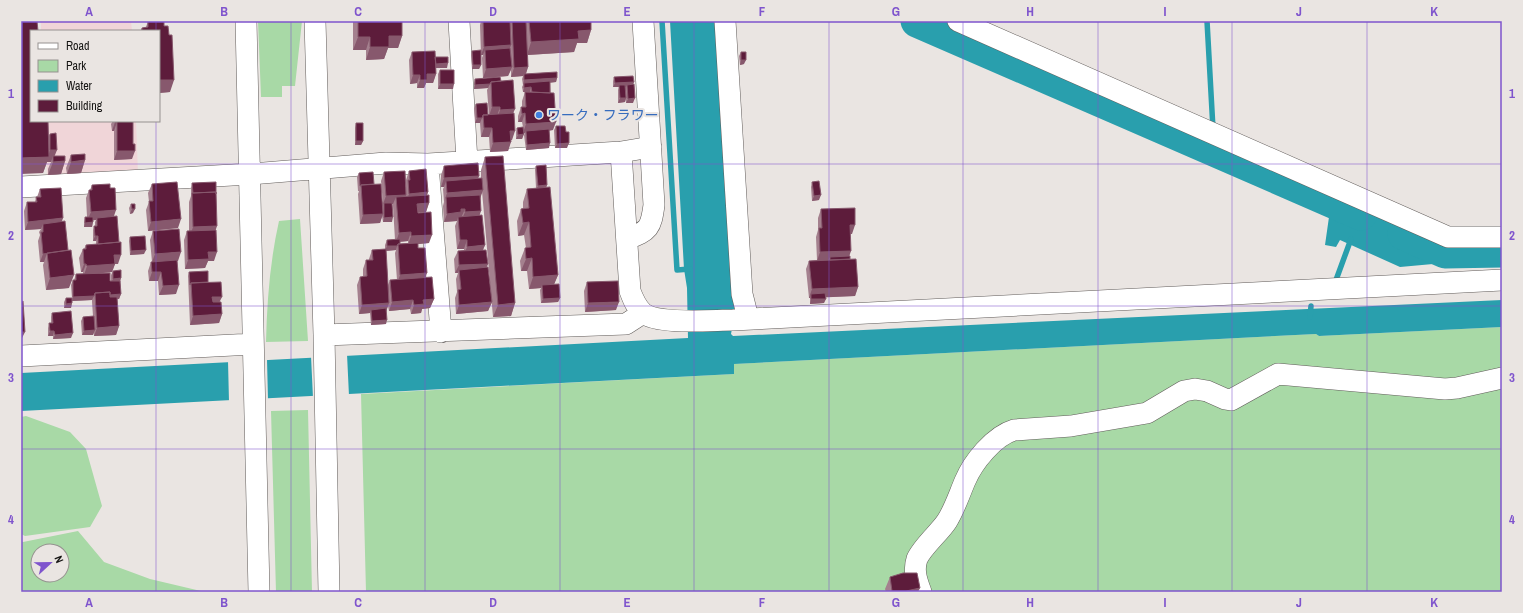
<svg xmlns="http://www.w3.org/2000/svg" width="1523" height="613" font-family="'Archivo Narrow','Noto Sans JP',sans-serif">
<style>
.industrial{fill:#f0d5d8}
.green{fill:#a8d9a6;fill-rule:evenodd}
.water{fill:#299fad}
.pier{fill:#eae5e2}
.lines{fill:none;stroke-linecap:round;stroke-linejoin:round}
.stream{stroke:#299fad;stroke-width:5.5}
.river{stroke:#299fad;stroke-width:33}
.minor-casing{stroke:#615c5a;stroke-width:22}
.minor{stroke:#fff;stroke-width:21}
.wall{fill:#a4808e;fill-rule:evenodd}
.shaded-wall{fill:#87586d}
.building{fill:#5d1c3b;stroke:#87586d}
.grid{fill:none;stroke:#7f54cd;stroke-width:1;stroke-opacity:0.55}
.shop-dot{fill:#3f7fe0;stroke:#eae5e2;stroke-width:1.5}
.labels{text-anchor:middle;stroke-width:4;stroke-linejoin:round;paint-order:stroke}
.shop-label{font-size:14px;fill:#366cbe;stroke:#eae5e2;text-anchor:start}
.neatline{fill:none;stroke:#7f54cd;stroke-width:1.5}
.grid-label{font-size:13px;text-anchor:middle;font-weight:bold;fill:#7f54cd}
</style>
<rect width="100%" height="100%" fill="#eae5e2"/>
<path class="industrial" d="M41,21H131L132,31H41Z
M45,121H136L138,174L47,177Z"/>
<path class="green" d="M258,21H302L295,86H282V97H261Z
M300,219L308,341L266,342C267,301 270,261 279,221Z
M1502,327V592H366L361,394L734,374L733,364L1316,334L1319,336Z
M308,410L312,592H276L271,411Z
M26,416L70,432L86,449L102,506L90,527L25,536L21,534V417Z
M78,531L104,562L150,579L205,592H21V541L23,542ZM38,551H62V575H38Z"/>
<path class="water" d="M670,21H717L735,312L731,334L733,336L1502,300V327L1319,336L1316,334L734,364V374L21,411V373L688,338L687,288L684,269Z
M1322,189L1444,245V263L1400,267L1340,240L1336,247L1325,245L1329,217L1317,201Z"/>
<path class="pier" d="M347,354L349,396L313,398L311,356Z
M267,359L268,400L229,402L228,361Z"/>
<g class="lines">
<path class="stream" d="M662,21L677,270L690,269
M1207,21L1213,129
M1336,280L1351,239
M1310,317L1311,306"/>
<path class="river" d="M917,21L1361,214
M1404,234L1445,252L1502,251"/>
<defs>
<path id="minor" d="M246,21L259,592
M315,21L324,335L329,592
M459,21L467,162
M725,21L742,294L748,318
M958,21L1448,237H1502
M621,152L630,291C633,299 636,307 643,313C658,325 712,320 733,320L1502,280
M428,164L441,332
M21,187L250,174L386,163L428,164L621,152L651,147
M627,239C649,231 651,228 654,205L643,21
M324,335L626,324L643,313
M21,356L253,344
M921,592C917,581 913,571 917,559C922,547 940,532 947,521C955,508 959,495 965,481C973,462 994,436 1014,430L1071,426L1147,413L1184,391L1195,389L1207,391L1225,399L1231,400L1278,374L1445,389L1457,388L1502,378"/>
</defs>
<use href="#minor" class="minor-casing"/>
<use href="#minor" class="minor"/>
</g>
<path class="wall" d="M148,21L164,26L169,35L170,92L159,93V31H140L142,28L146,27Z
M353,21H402V36L398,48H388L384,59L366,60V50H353Z
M481,21H591V30L587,43H577L574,52L528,55V67L526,74L557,78L556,82L550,83L553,130L549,131V148L526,150L524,135L525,133H524L522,139H516V132L517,128L523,127L522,122H518V116L521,107H522V101L525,92H530H523L522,87L523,85L522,79L523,76L511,77V70L508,76L483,78L482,58L483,55H481L480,25Z
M472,51L481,65L479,69H472L471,55Z
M412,52L435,57L447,68H436V74L433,83H426L424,88H417V83L410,84L409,60Z
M741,52L744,64L740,65L739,56Z
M440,70L453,89H438V74Z
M614,77L634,82L633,84V103H626V99L625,102L618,103V90L619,87H613V81Z
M475,79L501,81L513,113L512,140H511L508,151L490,152L489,137H481L480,123H475L474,108L476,104L488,115H489L487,90L488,88L474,89V83Z
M31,121L48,137L50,134L54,156L65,161L61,174L48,175V169L51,162H47L43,173Z
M113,121H133L132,159L114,160V131H112L111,124Z
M356,123L363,141L361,145H355V128Z
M556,126L567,148H555L554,130Z
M71,155L85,160L81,173L67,174L66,168Z
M485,157L515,303L511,316L493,317L482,191L480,198L479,215L485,245L483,250L488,264L486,268L492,302L488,311L456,314L455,298L457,292L456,279L458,273H455L454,259L458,251L464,250V249H457L455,226L457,221L444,222L443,206L444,202L443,189L444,187H441V175L444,166L479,176L478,178H481V170Z
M536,166L546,188L558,275L554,284L560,298L558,302L541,303L540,290L541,288L529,289L527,271H521L520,261L525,248H526L524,235L518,236L517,221L521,209L523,208V202L527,189L536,188L535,170Z
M409,171L428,192L427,195L429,203L426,212H418L429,243L418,244V248L426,277L434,299L430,308L422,309L421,313L411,314L410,309L389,311L388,306L386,311V324L371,325L370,313L359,314L357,285L360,277H363V269L366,260H369V259L372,250L385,249V245L387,240H395L393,206V204H392V222H383L382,216L380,223L360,224L358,194L359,191H358L357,177L359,173L374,184L383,203L381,181L384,172L406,187V180ZM408,241V243L400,244V242ZM396,250L395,253L397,280H390L388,285L386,251Z
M812,182L819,200L812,201L811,187Z
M192,183L215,230L214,261H208L205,268L185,269L184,240L187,231H189V202L191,196V188Z
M152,184L178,228L148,231L146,210L149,202L148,193Z
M92,185L114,217L118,264H115L112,272L99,273L110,281H111V275L113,271L120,281L121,294L119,299H117L119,326L116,335L94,336V332L93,335H82L81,321L83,317L93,316L92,302V300L72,301L71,308H64V302L66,298H72L71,285L73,280H74L76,274H83V272H81L79,258L83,249H84L86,245L96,244V241H93V230L94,226H95V222L96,220H93L92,227H84V222L85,217H87L86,198L89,190H90Z
M40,189L62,222L69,288L46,290L43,265L44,262H40L38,241L40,235L39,232L41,229L25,230L24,211L27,202H35L36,197H37Z
M131,204L133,213L130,214L129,208Z
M821,209L852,234H850L849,256L858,287L855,296L825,297L824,303L810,304V298H809L806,269L809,261L817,260L816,237L818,230V218Z
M153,231L178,261H177L176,294L159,295L158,281H149L148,271L151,262H152L150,240Z
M130,237L144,254L130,255L129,241Z
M189,272L208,282L220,302L222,314L219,323L190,325L188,276Z
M587,282L616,310L585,312L584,291Z
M52,313L71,338L53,339V336H48V328L49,323H51V317Z
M890,577L918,592H886L885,589Z"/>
<path class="shaded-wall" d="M591,30L587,43H577L574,52L527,55L531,42L578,31Z
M389,36H402L398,48H388L384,59L366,60L370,47Z
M358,37H370L366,50H353Z
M511,45L508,54L485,50L483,55H481L484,47Z
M741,60H746L744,64L740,65Z
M448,63L447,68H434L435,64Z
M473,65H481L479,69H472Z
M512,67L508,76L483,78L486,69Z
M528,67L525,76L524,74L523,76L511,77L514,68Z
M427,74H436L433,83H426L424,88H417L420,80Z
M413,75H420L417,83L410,84Z
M557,78L556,82L524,84V83L523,85L524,80Z
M159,80H174L170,92L159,93Z
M634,82L632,86L627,85L626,87H619V85V87H613L615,83Z
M440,84H454L453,89H438Z
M490,84L488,88L474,89L475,85Z
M531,87L530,92H523L524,88Z
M620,98H626L625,102L618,103Z
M635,98L633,103H626L628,99Z
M492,107H500L497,116H489Z
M515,109L511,118L497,119L500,110Z
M525,113L522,122H518L522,114Z
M477,118H482L480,123H475Z
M115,122H117L114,131H112Z
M556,122L553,130L526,132V131L525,133H523L526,124Z
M484,128H492L489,137H481Z
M510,131H515L512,140H507Z
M524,134L522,139H516L518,135Z
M356,141H363L361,145H355Z
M511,142L508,151L490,152L493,143Z
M550,143L549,148L526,150L527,145Z
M569,143L567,148H555L557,144Z
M50,150H57L53,160V156L51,162H47L43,173L21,174V158L48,157Z
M117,151H135L132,159L114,160Z
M85,160L81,173L67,174L71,162Z
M65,161L61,174L48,175L53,162Z
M479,176L476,184L446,181L444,187H441L444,178Z
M547,185L546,189L536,190L538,186Z
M483,190L480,199L446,197L444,202L447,193Z
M428,192L425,201L406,203L409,194Z
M406,195L403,203L396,197L393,204H384V203L383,204L386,196Z
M821,195L819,200L812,201L814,196Z
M429,203L426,212L414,213L417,204Z
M132,209H135L133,213L130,214Z
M461,209H465L461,218L458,217L457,221L444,222L447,214Z
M116,210L113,219L97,218L96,220L87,221L91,212Z
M481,211L478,220L461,221L465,212Z
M383,214L380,223L360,224L363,215Z
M393,217L392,222H383L384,218Z
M63,218L60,227L43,224L41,229L25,230L28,222Z
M181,219L178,228L148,231L151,222Z
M93,222L92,227H84L85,223Z
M529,222L524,235L518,236L523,223Z
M850,225H855L852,234H847Z
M217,226L214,235L190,236L193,227Z
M411,232L408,241L396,242L399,233Z
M432,235L429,243L408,245L411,236Z
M95,236H98L96,241H93Z
M460,240H467L464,249H457Z
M485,245L481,254L464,255L467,247Z
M387,246H397L396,250L385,251Z
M146,250L144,254L130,255L131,251Z
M851,251L848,260L830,257L828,261H817L820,252Z
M181,252L178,261L152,262L155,254Z
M208,252H217L214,261H208L205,268L185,269L188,260Z
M47,253L44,262H40L43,254Z
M114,255H121L118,264H115L112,272L84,275L87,266Z
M532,258L527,271H521L526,259Z
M84,264H86L83,272H81Z
M488,264L484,273L459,270L458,273H455L459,265Z
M152,272H161L158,281H149Z
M427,273L424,282L397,284L400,275Z
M74,275L69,288L46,290L50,278Z
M558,275L553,287L542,285L541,288L529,289L533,277Z
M121,278L120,283H111L113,279Z
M179,285L176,294L159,295L163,286Z
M858,287L855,296L811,298V294L810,298H809L812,289Z
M121,294L119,299L95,300V296Z
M94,296L92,300L72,301L73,297Z
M212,297H222L218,305L209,306Z
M560,298L558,302L541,303L543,299Z
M434,299L430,308L422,309L421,313L411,314L414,305L423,300Z
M811,299H826L824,303L810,304Z
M413,300L410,309L389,311L392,302Z
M492,302L488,311L456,314L459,305Z
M619,302L616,310L585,312L588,303Z
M72,303L71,308H64L66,304Z
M389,303L386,312L371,310L370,313L359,314L362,305Z
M515,303L511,316L493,317L498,305Z
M222,314L219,323L190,325L193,316Z
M387,320L386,324L371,325L372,321Z
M119,326L116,335L94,336L97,328Z
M95,330L93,335H82L84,331Z
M50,331H54L53,336H48Z
M21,332H25L21,340Z
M73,333L71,338L53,339L55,335Z
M920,588L918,592H892V591Z"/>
<path class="building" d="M21,21H37L38,31H31V121H48L49,157L21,158Z
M148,21H164V26H168L169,35H172L174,80H159V31H142V28L148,27Z
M358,21H402V36H389V47H370V37H358Z
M483,21H510L511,45L484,47Z
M512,21H526L528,67L514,68Z
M529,21H591V30L578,31L579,39L531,42Z
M510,48L512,67L486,69L485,50Z
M481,50V65H473L472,51Z
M435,51L436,74H427V80H420V75H413L412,52Z
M741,52H746V60H741Z
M435,57H448V63L436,64Z
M440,70H454V84H440Z
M557,72V78L524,80V74Z
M633,76L634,82L615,83L614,77Z
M500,77L501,81L491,82L490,84L475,85V79Z
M513,80L515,109L500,110V107H492L491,82Z
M550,81V93L532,92L531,87L524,88V83Z
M634,84L635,98L628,99L627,85Z
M619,85H625L626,98H620Z
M525,92L554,93L556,122L526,124L525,113L522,114L521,107H526Z
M487,103L488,115H483L482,118H477L476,104Z
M514,113L515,131H510L511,142L493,143L492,128H484L483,115Z
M115,121H133V144H135V151H117V122H115Z
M356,123H363V141H356Z
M556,126H565L566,132H569V143L557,144Z
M523,127L524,134L518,135L517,128Z
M549,129L550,143L527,145L526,131Z
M56,133L57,150H50V134Z
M85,154V160L71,162V155Z
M53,156H65V161L53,162Z
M503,156L515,303L498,305L485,157Z
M478,163L479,176L444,178V166Z
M546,165L547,185L538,186L536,166Z
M426,169L428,192L409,194L408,180H410L409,171Z
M405,171L406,195L386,196L384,172Z
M373,172L374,184L361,185V186H360L359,173Z
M482,178L483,190L447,193L446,181Z
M819,181L821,195L814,196L812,182Z
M177,182L181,219L151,222L149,201H153L152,184Z
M216,182V194V192L193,193L192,183Z
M110,184V188H115L116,210L91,212L89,190H92V185Z
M381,184L383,214L363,215L361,185Z
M550,187L558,275L533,277L532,258L526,259L525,248L531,247L529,222L523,223L521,209L529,208L527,189Z
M61,188L63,218L28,222L27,202H37L36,197H41L40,189Z
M216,192L217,226L193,227L192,193Z
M429,195V203L417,204L418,213L431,212L432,235L411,236V232L399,233L396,197Z
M480,195L481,211L465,212V209H461V212L447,214L446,197Z
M384,203H392L393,217L384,218Z
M131,204H135V209H132Z
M855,208V225H850L851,251L820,252L819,228H822L821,209Z
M482,215L485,245L467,247V240H460L458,217Z
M117,216L119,242L98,244V236H95L94,226H97V218Z
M85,217H93V222L85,223Z
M65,221L68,250L43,254L41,232H43V224Z
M179,229L181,252L155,254L153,231Z
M216,230L217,252H208L209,259L188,260L187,231Z
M145,236L146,250L131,251L130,237Z
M400,239V244H398L397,246H387V240Z
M121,242V255H114L115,264L87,266L86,264H84L83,249H86V245Z
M418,243V248H425L427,273L400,275L398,244Z
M386,249L389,303L362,305L360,277L367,276L366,260H373L372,250Z
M71,250L74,275L50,278L47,253Z
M486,250L488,264L459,265L458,251Z
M850,256V259L830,260V257Z
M856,259L858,287L812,289L809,261Z
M177,260L179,285L163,286L161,272H152L151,262Z
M488,267L492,302L459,305L458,290L461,289L459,270Z
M121,270V278L113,279V271Z
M208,271V282L191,283L190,285L189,272Z
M110,273V281H120L121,294L110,295V292L95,293L94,296L73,297V280H76V274Z
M432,277L434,299L423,300L424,304L414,305L413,300L392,302L390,280Z
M618,281L619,302L588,303L587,282Z
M221,282L222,297H212L213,302H221L222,314L193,316L191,283Z
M559,284L560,298L543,299L542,285Z
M110,292V297H117L119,326L97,328L95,293Z
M825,293L826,299H811V294Z
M66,298H72V303L66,304Z
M23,301L25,332H21V302Z
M386,308L387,320L372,321L371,310Z
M71,311L73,333L55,335L54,331H50L49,323H53L52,313Z
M94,316L95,330L84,331L83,317Z
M903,573H917L920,588L906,591H892L890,577Z"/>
<path class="grid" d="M156,21V31M291,21V592M425,21V592M560,21V592M694,21V592M829,21V592M963,21V592M1098,21V592M1232,21V592M1367,21V592M156,121V592M21,164H1502M21,306H1502M21,449H1502"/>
<circle class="shop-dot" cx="539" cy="115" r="4"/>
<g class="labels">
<g class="shop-label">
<text x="547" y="120">ワーク・フラワー</text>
</g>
</g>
<rect width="1523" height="613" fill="none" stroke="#eae5e2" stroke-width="44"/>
<rect x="30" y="30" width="130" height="92" fill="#eae5e2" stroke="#95918f"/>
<rect x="38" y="43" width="20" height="6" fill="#ffffff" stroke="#95918f"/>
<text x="66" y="50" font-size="12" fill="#151413">Road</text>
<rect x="38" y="60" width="20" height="12" fill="#a8d9a6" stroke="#95918f"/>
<text x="66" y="70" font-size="12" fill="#151413">Park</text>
<rect x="38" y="80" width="20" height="12" fill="#299fad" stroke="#95918f"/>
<text x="66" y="90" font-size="12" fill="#151413">Water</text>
<rect x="38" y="100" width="20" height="12" fill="#5d1c3b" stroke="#95918f"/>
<text x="66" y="110" font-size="12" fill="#151413">Building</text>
<g transform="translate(50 563) rotate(68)"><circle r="19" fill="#eae5e2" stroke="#95918f"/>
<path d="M0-3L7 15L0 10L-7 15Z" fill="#7f54cd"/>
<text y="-6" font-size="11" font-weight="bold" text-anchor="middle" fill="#151413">N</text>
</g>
<rect x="22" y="22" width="1479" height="569" class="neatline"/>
<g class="grid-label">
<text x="89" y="16">A</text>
<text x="224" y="16">B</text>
<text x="358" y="16">C</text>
<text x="493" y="16">D</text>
<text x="627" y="16">E</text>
<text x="762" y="16">F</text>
<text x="896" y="16">G</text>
<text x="1030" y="16">H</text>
<text x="1165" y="16">I</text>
<text x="1299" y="16">J</text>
<text x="1434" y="16">K</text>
<text x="11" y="98">1</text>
<text x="1512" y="98">1</text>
<text x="11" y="240">2</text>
<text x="1512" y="240">2</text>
<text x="11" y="382">3</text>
<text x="1512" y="382">3</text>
<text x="11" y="524">4</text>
<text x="1512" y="524">4</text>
<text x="89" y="607">A</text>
<text x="224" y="607">B</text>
<text x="358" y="607">C</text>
<text x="493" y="607">D</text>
<text x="627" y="607">E</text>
<text x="762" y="607">F</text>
<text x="896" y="607">G</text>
<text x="1030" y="607">H</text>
<text x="1165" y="607">I</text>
<text x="1299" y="607">J</text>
<text x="1434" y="607">K</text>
</g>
</svg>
